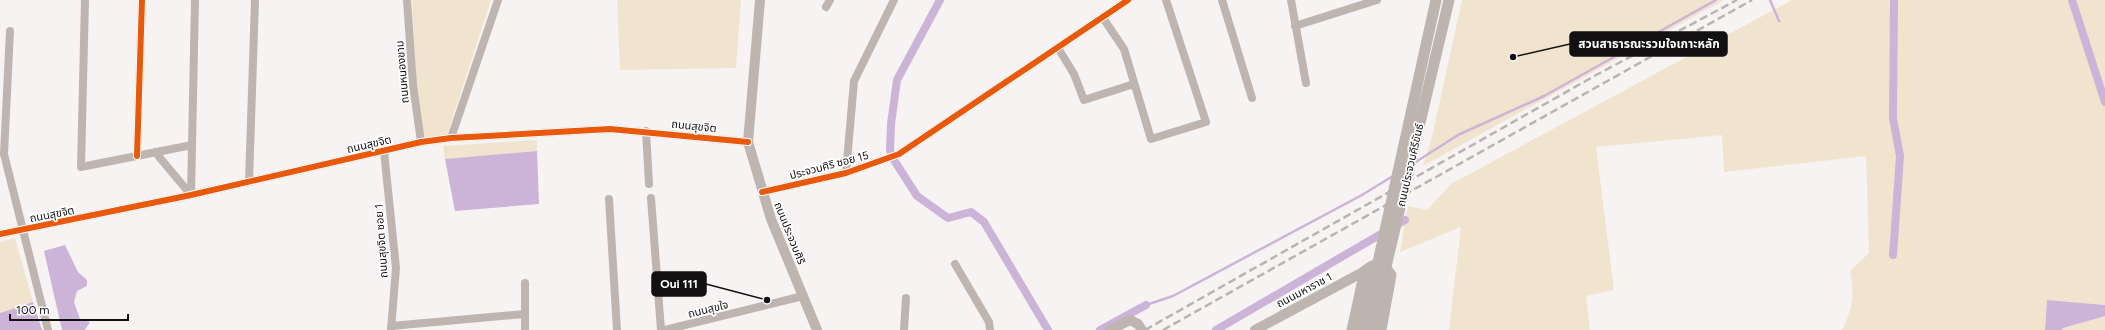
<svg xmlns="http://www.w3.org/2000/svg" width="2105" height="330" font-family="Figtree,'Noto Sans Thai',sans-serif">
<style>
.green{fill:#f1e4cf}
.water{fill:#ccb3d8}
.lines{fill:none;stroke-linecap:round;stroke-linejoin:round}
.stream{stroke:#ccb3d8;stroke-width:2.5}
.canal{stroke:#ccb3d8;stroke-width:8}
.minor{stroke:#beb5b1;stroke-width:8}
.tertiary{stroke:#beb5b1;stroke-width:10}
.secondary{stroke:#bdb4b0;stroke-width:11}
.rail{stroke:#bab3b2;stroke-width:2.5;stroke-dasharray:8 4;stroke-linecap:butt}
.cycleway-casing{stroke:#fff;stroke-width:8}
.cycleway{stroke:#e8590c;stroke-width:6}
.labels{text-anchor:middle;stroke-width:3.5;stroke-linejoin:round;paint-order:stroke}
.street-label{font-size:11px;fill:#121010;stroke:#fff}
.leader{fill:none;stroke:#121010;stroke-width:1.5}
.callout-dot{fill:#121010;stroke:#fff;stroke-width:1.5}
.callout{fill:#121010;stroke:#121010;stroke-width:1.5}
.callout-label{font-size:12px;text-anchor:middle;font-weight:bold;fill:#fff}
</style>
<rect width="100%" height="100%" fill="#f7f3f3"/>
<path class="green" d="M412,0H491L447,135L424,137L416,85Z
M617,0H741L736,68L620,70Z
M1462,0H1724L1423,166L1432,137Z
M1792,0H2105V305L2047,300L2045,330H1842C1853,306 1855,297 1850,271L1869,253L1866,156L1724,172L1722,135L1596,147L1614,290L1586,296L1590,330H1449L1461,227L1400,252L1408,206L1427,210L1451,184Z
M537,140V151L445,159L443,146Z
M15,238L33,302L0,313V242Z
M2105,316V330H2062L2063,328Z"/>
<path class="water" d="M537,151L539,204L455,211L445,159Z
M65,245L78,272L87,280V286L77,291L74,302L80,319L90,322L85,330H62L44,251Z
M2047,300L2105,305V316L2063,328L2062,330H2045Z
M33,302L42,330H0V313Z"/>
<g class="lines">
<path class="stream" d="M1770,0L1779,21
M1414,163L1458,135L1544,96L1716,0
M1146,305L1173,296L1362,195L1393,176"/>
<path class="canal" d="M940,0L897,80L891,124L890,150L894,160L917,196L948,218L971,212L984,222L1048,330
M2072,0L2105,102
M1893,255L1900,156L1893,118L1894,0
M1100,330L1146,305
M1216,330L1405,220"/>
<path class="minor" d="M85,0L81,167L192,145
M407,0L413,85L421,142
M1222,0L1252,98
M1291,0L1306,83
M826,7L830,0
M1103,18L1124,49L1151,139L1206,122L1166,0
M1295,26L1377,0
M10,31L4,154L48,330
M1058,48L1074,74L1084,100L1134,84
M646,131L649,184
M451,138L498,0
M384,151L396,268L391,330
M155,152L191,195
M137,156L142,0
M846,173L854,81L894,0
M249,182L255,0
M762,192L846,173L899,154L1128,0
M191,195L195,0
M651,198L661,330
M609,199L617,330
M0,234L191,195L421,142L451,138L610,129L748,142
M955,264L989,322L990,330
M525,283V330
M391,326L525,314
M665,330L803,296
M904,330L906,298"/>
<path class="tertiary" d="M760,0L748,142L771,219L817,330
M1110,330L1130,320L1138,324L1142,330
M1255,330L1365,271"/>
<path class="secondary" d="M1352,330L1365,271L1372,266L1385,267L1391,275L1381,330
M1363,330L1436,0
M1371,330L1449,0"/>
<path class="rail" d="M1145,330L1598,74L1737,0
M1163,330L1752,0"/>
<defs>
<path id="cycleway" d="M137,156L142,0
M762,192L846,173L899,154L1128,0
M0,234L191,195L421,142L451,138L610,129L748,142"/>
</defs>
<use href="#cycleway" class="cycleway-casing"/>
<use href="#cycleway" class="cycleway"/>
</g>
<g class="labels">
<g class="street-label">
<text transform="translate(402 72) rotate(-95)" y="4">ถนนหนองขาม</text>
<text transform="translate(694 126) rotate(6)" y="4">ถนนสุขจิต</text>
<text transform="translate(369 144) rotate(-13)" y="4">ถนนสุขจิต</text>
<text transform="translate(829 165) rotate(-15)" y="4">ประจวบศิริ ซอย 15</text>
<text transform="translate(1410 165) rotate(-77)" y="4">ถนนประจวบคีรีขันธ์</text>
<text transform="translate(52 214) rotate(-11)" y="4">ถนนสุขจิต</text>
<text transform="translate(790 233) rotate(68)" y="4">ถนนประจวบศิริ</text>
<text transform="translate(381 241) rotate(-94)" y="4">ถนนสุขจิต ซอย 1</text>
<text transform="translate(1304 290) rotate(-28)" y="4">ถนนมหาราช 1</text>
<text transform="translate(708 309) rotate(-14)" y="4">ถนนสุขใจ</text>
</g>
</g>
<path class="leader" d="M1513 57L1570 44M767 300L706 284"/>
<g class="callout-dot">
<circle cx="1513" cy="57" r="4"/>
<circle cx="767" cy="300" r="4"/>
</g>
<g class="callout">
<rect x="1570" y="32" width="157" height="24" rx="4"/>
<rect x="652" y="272" width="54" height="24" rx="4"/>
</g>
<g class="callout-label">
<text x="1649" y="48">สวนสาธารณะรวมใจเกาะหลัก</text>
<text x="679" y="288">Oui 111</text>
</g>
<path d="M10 314v6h118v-6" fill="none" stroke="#121010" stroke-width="2"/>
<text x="16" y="314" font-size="12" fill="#121010" stroke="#ffffff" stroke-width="3" paint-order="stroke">100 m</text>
</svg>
